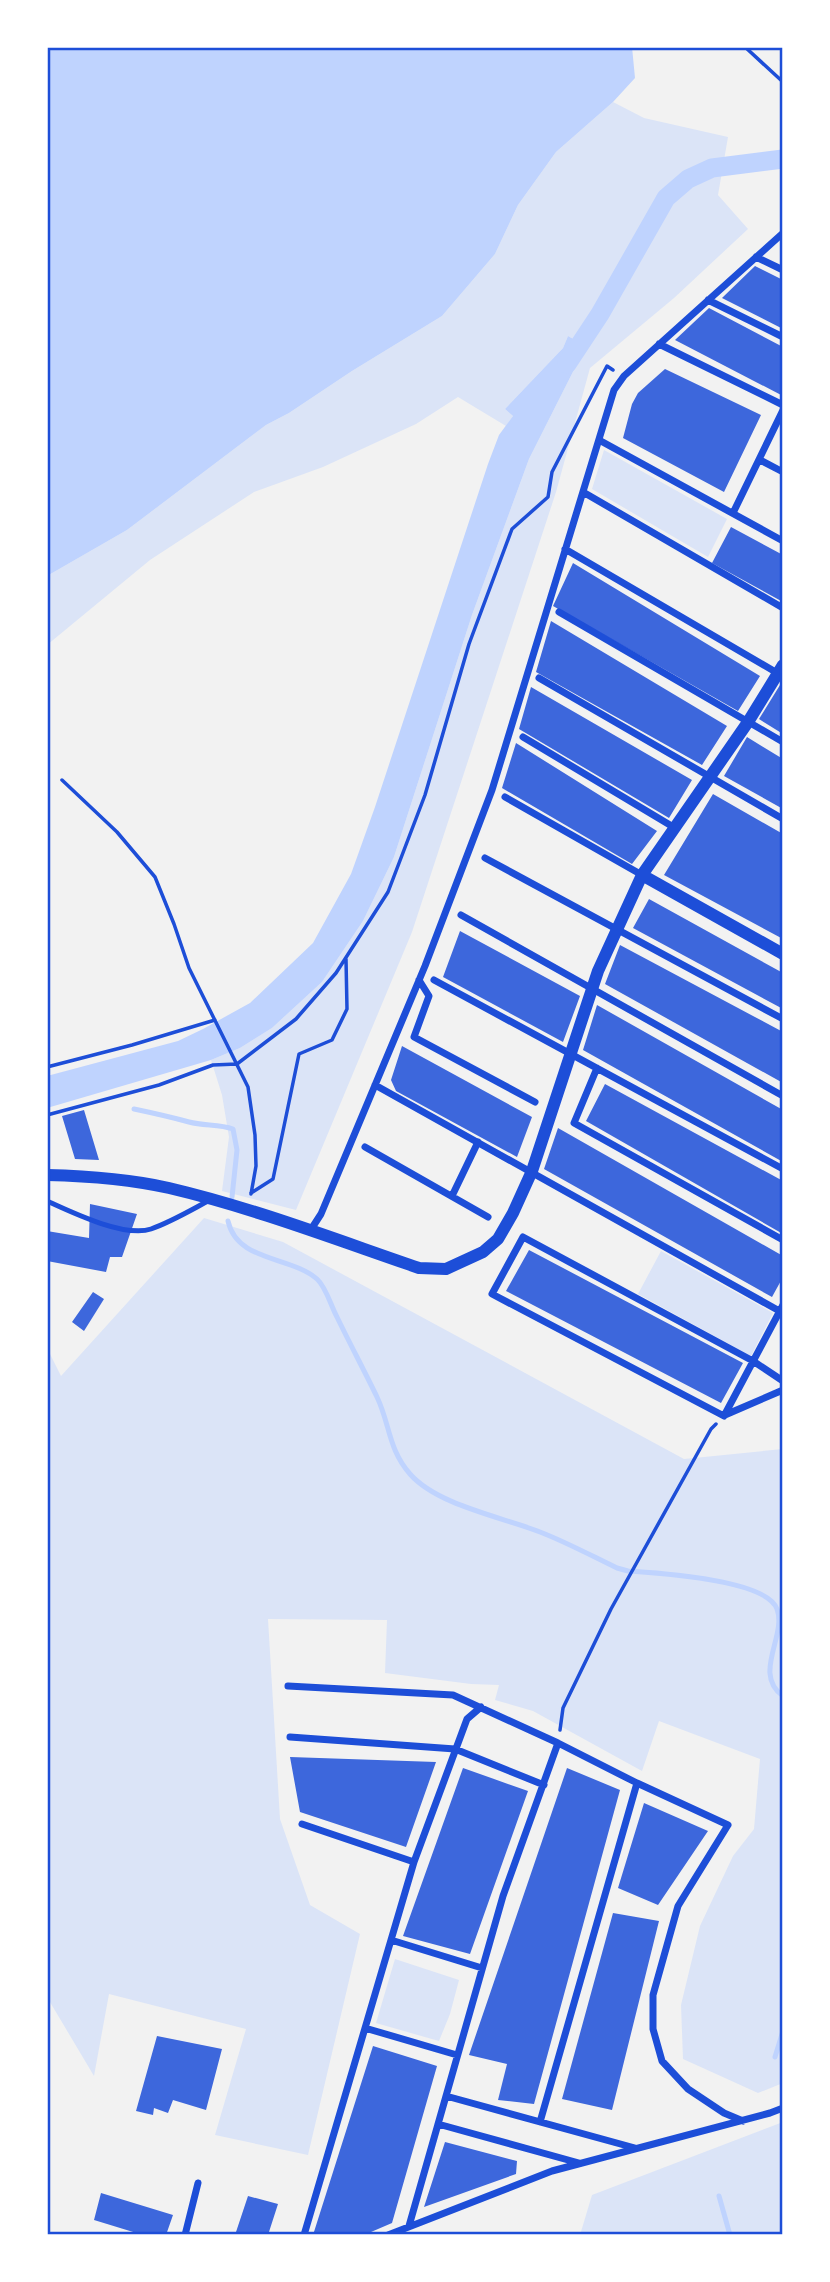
<svg xmlns="http://www.w3.org/2000/svg" width="830" height="2282" font-family="Mulish,sans-serif">
<style>
.green{fill:#dbe4f7}
.water{fill:#bfd3fe}
.lines{fill:none;stroke-linecap:round;stroke-linejoin:round}
.stream{stroke:#bfd3fe;stroke-width:5}
.canal{stroke:#bfd3fe;stroke-width:19}
.building{fill:#3d67dc}
.path{stroke:#1d4ed8;stroke-width:3.5}
.service{stroke:#1d4ed8;stroke-width:5}
.minor{stroke:#1d4ed8;stroke-width:7}
.tertiary{stroke:#1d4ed8;stroke-width:12}
.neatline{fill:none;stroke:#1d4ed8;stroke-width:2.5}
</style>
<rect width="100%" height="100%" fill="#f2f2f2"/>
<path class="green" d="M613,102L644,118L728,137L718,195L748,229L674,298L590,368L556,492L412,932L296,1210L222,1191L229,1137L222,1095L211,1060L240,1048L272,1028L322,982L363,921L394,857L472,615L529,459L586,346L568,336L563,348L505,409L513,416L506,426L458,397L416,424L323,467L254,492L150,560L47,645V576L127,530L266,425L289,413L352,371L442,316L495,254L518,205L556,152Z
M604,450L727,519L708,557L592,489Z
M204,1218L283,1242L684,1459L783,1449V2083L758,2093L683,2059L681,2005L700,1926L733,1856L754,1829L760,1759L659,1721L642,1771L533,1711L495,1700L499,1685L471,1684L385,1673L387,1620L268,1619L280,1819L310,1905L360,1934L308,2155L215,2135L246,2029L109,1994L94,2076L47,1997V1348L61,1376Z
M661,1251L773,1313L751,1356L638,1294Z
M395,1959L459,1980L450,2014L439,2041L376,2023Z
M783,2122V2235H580L592,2195Z"/>
<path class="water" d="M47,47H632L635,78L613,102L556,152L518,205L495,254L442,316L352,371L289,413L266,425L127,530L47,576Z
M568,336L586,346L529,459L472,615L394,857L363,921L322,982L272,1028L240,1048L211,1060L47,1108V1076L178,1041L203,1029L250,1003L313,943L351,874L375,807L488,464L499,435L513,416L505,409L563,348Z"/>
<g class="lines">
<path class="stream" d="M134,1109C153,1113 171,1117 189,1122C204,1126 219,1124 233,1129L237,1150L232,1197
M228,1221C237,1262 291,1256 317,1279C326,1287 331,1306 337,1317C350,1344 364,1370 377,1397C390,1424 388,1449 410,1474C437,1505 502,1517 540,1532C566,1542 592,1556 617,1568L628,1571C656,1573 766,1579 777,1609C787,1636 752,1674 783,1696
M775,2057L783,2031
M719,2196L730,2235"/>
<path class="canal" d="M567,364L600,314L666,198L688,179L712,168L783,159"/>
</g>
<path class="building" d="M755,266L783,280V329L722,298Z
M709,308L783,347V396L675,340Z
M665,369L761,415L724,492L623,438L632,404L638,393Z
M731,527L783,555V602L712,563Z
M573,563L760,676L738,711L553,606Z
M551,621L727,726L702,765L536,672Z
M780,685L783,686V734L759,719Z
M531,687L692,780L669,818L519,729Z
M747,737L783,759V809L724,776Z
M516,743L657,831L632,864L502,788Z
M713,794L783,834V939L664,875Z
M649,899L783,973V1009L633,928Z
M460,931L580,996L563,1042L443,977Z
M620,945L783,1032V1083L605,984Z
M597,1005L783,1110V1162L583,1050Z
M402,1046L532,1117L517,1157L396,1091L391,1080Z
M605,1084L783,1181V1234L586,1121Z
M84,1110L99,1160L75,1159L62,1116Z
M558,1128L783,1256V1277L772,1297L544,1169Z
M90,1204L137,1214L122,1257H110L106,1272L47,1261V1231L89,1238Z
M529,1250L743,1363L721,1403L506,1291Z
M93,1292L104,1299L84,1331L72,1322Z
M290,1757L436,1762L406,1847L300,1812Z
M463,1768L528,1791L470,1954L403,1936Z
M567,1768L620,1790L534,2104L498,2100L507,2064L469,2055Z
M644,1803L708,1831L658,1905L618,1888Z
M613,1913L659,1921L612,2110L562,2099Z
M157,2036L222,2049L206,2110L173,2100L168,2113L154,2108L153,2115L136,2111Z
M373,2046L437,2066L392,2223L364,2235H313Z
M445,2142L517,2161L516,2174L424,2207Z
M101,2193L173,2215L166,2235H143L94,2220Z
M248,2196L278,2204L268,2235H235Z"/>
<g class="lines">
<path class="path" d="M745,47L783,82
M62,780L117,832L155,877L174,924L189,968L248,1087L255,1135L256,1166L251,1194
M47,1067L132,1045L215,1020
M47,1115L159,1085L213,1065L237,1064L296,1019L336,973L388,892L425,795L469,644L512,529L548,497L552,472L607,366L613,370
M251,1193L273,1179L299,1054L332,1040L347,1009L346,959
M560,1730L563,1708L611,1609L711,1429L716,1424"/>
<path class="service" d="M47,1201C71,1212 125,1238 151,1229C171,1222 191,1210 210,1200"/>
<path class="minor" d="M756,257L783,270
M708,300L783,337
M659,344L783,405
M599,440L783,541
M760,460L783,472
M583,492L783,608
M733,513L783,410
M565,549L779,674
M559,612L783,742
M539,678L783,819
M523,737L675,828
M505,797L642,875
M485,858L783,1019
M461,915L783,1096
M419,980L429,996L414,1037L535,1102
M434,980L783,1169
M597,1068L574,1123L783,1240
M375,1085L783,1313
M365,1147L488,1217
M452,1196L478,1142
M310,1231L321,1214L425,966L492,790L614,390L624,376L783,233
M725,1415L783,1390
M724,1416L492,1294L523,1237L753,1361L783,1381
M724,1416L783,1305
M288,1686L453,1695L558,1743L637,1783L728,1825L678,1906L653,1995V2029L662,2061L688,2089L724,2113L743,2121
M290,1737L455,1749L544,1785
M302,1824L414,1862
M391,1940L482,1968
M365,2028L457,2055
M446,2096L635,2148
M540,2122L637,1783
M438,2124L579,2163
M409,2226L503,1896L558,1743
M185,2235L198,2183
M304,2235L414,1862L467,1719L481,1707
M388,2235L552,2171L770,2113L783,2108"/>
<path class="tertiary" d="M642,875L783,954
M47,1175C88,1176 129,1179 169,1188C254,1208 337,1240 419,1268L446,1269L483,1252L498,1239L513,1213L532,1171L598,971L642,875L748,722L783,665"/>
</g>
<rect width="830" height="2282" fill="none" stroke="#ffffff" stroke-width="98"/>
<rect x="49" y="49" width="732" height="2184" class="neatline"/>
</svg>
